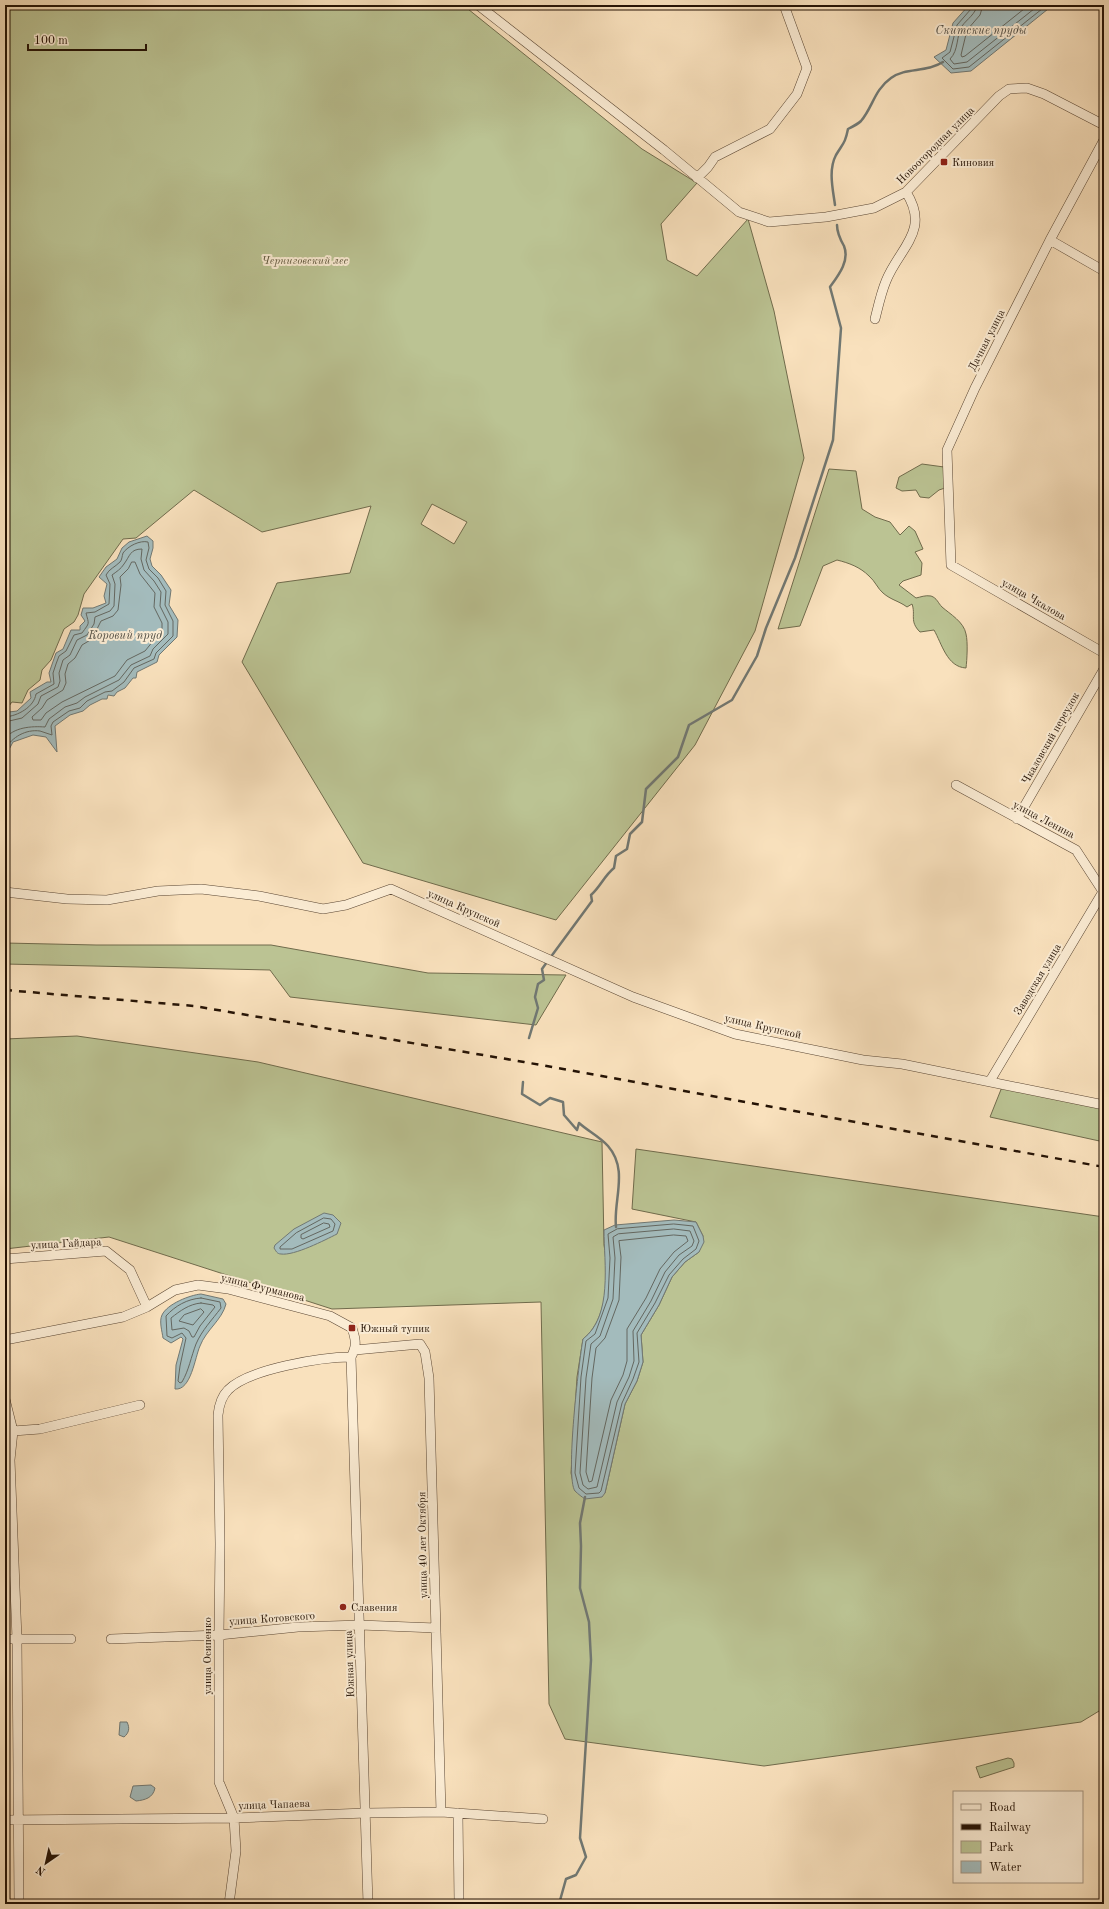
<svg xmlns="http://www.w3.org/2000/svg" width="1109" height="1909" font-family="'Old Standard TT',serif">
<style>
.green{fill:#bbc393;stroke:#706b4c;fill-rule:evenodd}
.water{fill:#a3bbbc;stroke:#717873}
.lines{fill:none;stroke-linecap:round;stroke-linejoin:round}
.shore{stroke:#646760;stroke-width:1}
.stream{stroke:#717873;stroke-width:2.5}
.minor-casing{stroke:#5a4633;stroke-width:10}
.minor{stroke:#fbecd4;stroke-width:9}
.rail{stroke:#251305;stroke-width:2.5;stroke-dasharray:7 7;stroke-linecap:butt}
.poi-dot{fill:#8f2418;stroke:#fbecd4;stroke-width:1.5}
.labels{text-anchor:middle;stroke-width:4;stroke-linejoin:round;paint-order:stroke}
.street-label{font-size:11px;fill:#251305;stroke:#fbecd4}
.poi-label{font-size:11px;fill:#251305;stroke:#fbecd4;text-anchor:start}
.park-label{font-size:11px;font-style:italic;fill:#5a5137;stroke:#fbecd4}
.water-label{font-size:12px;font-style:italic;fill:#514e45;stroke:#fbecd4}
</style>
<rect width="100%" height="100%" fill="#f9e1bd"/>
<filter id="stains"><feTurbulence type="fractalNoise" baseFrequency=".005" numOctaves="4"/><feColorMatrix values="0 0 0 0 .2 0 0 0 0 .09 0 0 0 0 .02 0 0 0 .5 -.17"/></filter>
<radialGradient id="worn" r=".72"><stop offset=".6" stop-color="#630" stop-opacity="0"/><stop offset="1" stop-color="#630" stop-opacity=".3"/></radialGradient>
<path class="green" d="M5,5H463L642,149L697,183L661,224L667,260L697,276L748,219L774,311L804,458L755,631L695,745L556,920L363,863L242,662L277,583L350,573L371,506L262,532L194,490L136,538L123,539L84,594L78,615L74,622L64,629L51,660L42,670L40,680L28,690L22,703L12,702L5,711ZM432,504L467,522L454,544L421,524Z
M922,464L944,467L945,488L939,490L929,498L920,497L916,490L902,491L896,488L899,477Z
M829,469L856,471L862,509L875,517L890,522L900,535L909,526L915,531L923,549L915,552L922,563L921,575L903,581L899,585L916,598C921,597 925,595 931,596C937,598 938,603 942,607C950,614 964,622 966,634C968,642 967,660 966,668C947,667 942,644 934,630L920,632C909,621 916,615 912,604L907,607C899,601 891,600 883,593C878,589 875,581 869,576C860,567 849,563 837,560L823,566L800,626L778,629Z
M5,943L96,945H271L428,973L566,975L536,1025L290,997L270,970L5,964Z
M77,1036L258,1062L602,1142L604,1245C609,1274 608,1320 583,1339L577,1377L571,1473L575,1491L605,1493L625,1404L637,1381L643,1362L641,1335L659,1305L672,1277L685,1262L699,1252L703,1236L696,1222L632,1209L636,1149L1104,1217V1550L1100,1551L1104,1613V1708L1081,1722L764,1766L565,1739L549,1704L541,1302L332,1309L109,1237L5,1249V1039Z
M1002,1087L1104,1109V1142L990,1117Z
M1008,1758L1012,1759L1014,1763V1767L980,1778L976,1767Z"/>
<path class="water" d="M969,5H1053L971,71L951,73L934,57L946,50L953,23Z
M147,536L153,541V548L150,559L152,566L161,575L171,590L169,605L178,620L177,637L159,655L157,662L137,672L136,678H133L125,688L117,692L114,696L108,695L107,699H102L90,705L83,711L70,715L55,726L57,752L46,737L33,735L13,742L5,757V715L9,712L17,711L31,698L30,692L47,682H51L49,673L56,653L63,649L71,630H80V626L85,621L81,615L83,608H93L106,603L104,596L107,584L99,577L106,567L117,559L122,548L129,542Z
M324,1213L333,1215L341,1223L337,1234C325,1240 294,1256 281,1254C277,1254 276,1251 274,1248L275,1245L294,1229Z
M674,1220L696,1222L703,1236L704,1242L699,1252L685,1262L672,1277L659,1305L641,1335L643,1362L637,1381L625,1404L605,1493L602,1497L585,1499C582,1497 578,1494 575,1491C565,1478 579,1361 583,1339C613,1316 604,1263 604,1230L615,1225Z
M201,1294L223,1299L226,1304C222,1320 206,1330 200,1346C195,1357 191,1391 175,1389L176,1365L183,1339L181,1337L171,1343L163,1338C162,1331 159,1321 162,1315C167,1304 190,1295 201,1294Z
M120,1722H127C130,1728 129,1733 124,1737L119,1735Z
M151,1785L155,1788C153,1798 145,1800 136,1801L130,1797L133,1786Z"/>
<g class="lines">
<path class="shore" d="M971,5V9L957,25L950,52L942,58L953,69L969,67L1047,5
M977,5C976,14 967,19 962,26C956,36 959,50 950,59L954,64L967,62L1039,5
M983,5L980,15L967,30L961,55L962,57L965,56L1029,5
M132,562H135L140,574L155,593L154,607L162,623V630L145,651L127,660L115,676L62,702L46,713L41,720H33L32,717L42,708L47,700L63,690L66,683L65,674L68,664L75,658L82,645L92,639L101,621L113,616L118,610L121,585L120,577L128,569Z
M5,717C18,716 34,707 36,694L54,684L53,673L56,664L59,656L66,651L74,635L82,633C90,622 89,625 86,613L95,612L109,604L110,584L106,575C109,569 115,567 120,562C122,560 122,556 123,553C128,546 140,540 148,542L149,548L146,560L149,569L158,578L166,591L165,605L173,621V636L156,653L154,659L134,668L124,682L112,691L105,692L87,701L80,708L69,711L53,722L51,726L52,735C48,734 44,732 40,731C26,729 12,737 5,749
M5,722L22,718L38,704L41,696L58,687L60,681L59,673L63,660L70,655L77,640L87,635L94,624L95,617L110,611L114,606L115,584L112,575C116,572 121,569 124,564C130,556 130,549 142,549L141,559L144,570L154,581L161,592L160,606L168,622V634L153,649L150,656L131,665L119,680L85,697L77,703L65,707L49,719L45,727C32,726 13,727 5,739
M324,1218L331,1219L335,1224L333,1231L292,1249H280V1247L296,1233Z
M324,1223L329,1224L330,1227L303,1239L301,1238V1235Z
M674,1224L693,1226L699,1241L696,1249L683,1259L669,1275L655,1303L637,1333L639,1362L633,1379L622,1403L601,1491L599,1493L586,1494L579,1488L575,1473L581,1377L586,1341L595,1334L608,1298L610,1258L608,1234L617,1229Z
M674,1229L690,1231L694,1241L692,1246L679,1255L665,1272L651,1301L633,1331L634,1361L629,1377L617,1402L597,1487L588,1489L583,1485L580,1473L586,1378L591,1344L600,1336L613,1299L615,1258L613,1237L618,1234Z
M674,1235L686,1236L688,1241L674,1252L660,1269L646,1298L627,1329V1361L623,1375L611,1400L592,1481L589,1482L586,1472L592,1378L596,1348L605,1338L619,1300L621,1257L619,1241Z
M201,1298L220,1302L221,1308C212,1320 202,1330 196,1344C191,1357 189,1370 182,1382L180,1383L178,1381L180,1366L186,1338L182,1333L172,1338L167,1336L166,1316C175,1306 187,1299 201,1298Z
M201,1303L213,1305L215,1307L200,1326L194,1337H192L189,1331L184,1328L172,1330L171,1318C180,1311 189,1304 201,1303Z
M201,1309L204,1312L193,1325L179,1321L184,1315Z"/>
<path class="stream" d="M835,205C833,190 828,170 836,155C843,143 845,144 848,129C852,127 858,124 861,121C873,107 874,90 891,78C906,67 926,73 943,62
M550,958L592,901L591,895C601,886 604,876 614,868L616,856L627,849L630,834L642,822L646,789L678,757L689,725L732,700L757,656L766,628L795,558L833,440L841,328L830,287C838,276 850,261 844,246C840,239 837,233 837,225
M529,1038L538,1008L535,997L538,984L544,980L542,969L547,962
M523,1082L522,1094L540,1105L550,1098L563,1102L564,1115L577,1130L579,1123C588,1131 600,1137 608,1146C629,1170 613,1200 616,1227
M559,1904L566,1879L576,1875L586,1857L580,1838L591,1660L589,1622L580,1588L581,1546L580,1523L585,1497"/>
<defs>
<path id="minor" d="M478,5L664,150L739,212L769,222L826,217L874,208L906,192L999,96L1009,89L1027,88L1044,94L1104,125
M1104,140L1050,240L975,388L947,450L951,565L1104,653
M697,178L708,167L715,157L770,129L797,94L807,68L784,5
M1050,240L1104,271
M875,319C878,307 881,293 886,281C899,248 931,231 906,192
M1104,461V460
M956,785L1076,850L1104,893
M1017,819L1104,669
M5,892L67,899L107,900L158,891L201,889L259,896L323,909L346,905L391,889L633,997L735,1034L863,1060L902,1064L1104,1105
M990,1081L1104,890
M5,1259L106,1251L130,1270L147,1307
M5,1340L123,1317L147,1307L175,1290L198,1285L228,1289L330,1316L352,1328C356,1340 357,1346 351,1357L368,1904
M355,1350L420,1344L425,1352L429,1378L441,1812
M5,1399L13,1431L10,1460L17,1639L19,1904
M13,1431L40,1429L140,1405
M5,1639H71
M111,1639L219,1635L298,1627L360,1625L436,1628
M458,1813L459,1904
M5,1820L234,1818L366,1813L441,1812L543,1819
M229,1904L236,1851L234,1818L219,1782V1635L220,1544L218,1415C219,1405 221,1397 228,1390C248,1369 322,1357 351,1357"/>
</defs>
<use href="#minor" class="minor-casing"/>
<use href="#minor" class="minor"/>
<path class="rail" d="M5,990L194,1006L524,1062L1104,1167"/>
</g>
<g class="poi-dot">
<rect x="940" y="158" width="8" height="8" rx="2"/>
<rect x="348" y="1324" width="8" height="8" rx="2"/>
<circle cx="343" cy="1607" r="4"/>
</g>
<g class="labels">
<g class="street-label">
<text transform="translate(935 145) rotate(-45)" y="4">Новоогородная улица</text>
<text transform="translate(986 340) rotate(-63)" y="4">Дачная улица</text>
<text transform="translate(1034 599) rotate(30)" y="4">улица Чкалова</text>
<text transform="translate(1050 738) rotate(-60)" y="4">Чкаловский переулок</text>
<text transform="translate(1044 819) rotate(28)" y="4">улица Ленина</text>
<text transform="translate(464 908) rotate(24)" y="4">улица Крупской</text>
<text transform="translate(1037 979) rotate(-59)" y="4">Заводская улица</text>
<text transform="translate(763 1026) rotate(13)" y="4">улица Крупской</text>
<text transform="translate(66 1243) rotate(-3)" y="4">улица Гайдара</text>
<text transform="translate(263 1287) rotate(14)" y="4">улица Фурманова</text>
<text transform="translate(422 1545) rotate(-91)" y="4">улица 40 лет Октября</text>
<text transform="translate(272 1618) rotate(-4)" y="4">улица Котовского</text>
<text transform="translate(207 1656) rotate(-90)" y="4">улица Осипенко</text>
<text transform="translate(349 1664) rotate(-92)" y="4">Южная улица</text>
<text transform="translate(274 1804) rotate(-2)" y="4">улица Чапаева</text>
</g>
<g class="poi-label">
<text x="952" y="166">Киновия</text>
<text x="360" y="1332">Южный тупик</text>
<text x="351" y="1611">Славения</text>
</g>
<g class="park-label">
<text x="305" y="264">Черниговский лес</text>
</g>
<g class="water-label">
<text x="981" y="34">Скитские пруды</text>
<text x="125" y="639">Коровий пруд</text>
</g>
</g>
<rect width="1109" height="1909" fill="none" stroke="#f9e1bd" stroke-width="20"/>
<rect x="6" y="6" width="1097" height="1897" fill="none" stroke="#251305" stroke-width="2"/>
<rect x="10" y="10" width="1089" height="1889" fill="none" stroke="#251305"/>
<rect x="953" y="1791" width="130" height="92" fill="#fbecd4" stroke="#a59581"/>
<rect x="961" y="1804" width="20" height="6" fill="#fbecd4" stroke="#a59581"/>
<text x="989" y="1811" font-size="12" fill="#251305">Road</text>
<rect x="961" y="1824" width="20" height="6" fill="#251305" stroke="#a59581"/>
<text x="989" y="1831" font-size="12" fill="#251305">Railway</text>
<rect x="961" y="1841" width="20" height="12" fill="#bbc393" stroke="#a59581"/>
<text x="989" y="1851" font-size="12" fill="#251305">Park</text>
<rect x="961" y="1861" width="20" height="12" fill="#a3bbbc" stroke="#a59581"/>
<text x="989" y="1871" font-size="12" fill="#251305">Water</text>
<g transform="translate(46 1863) rotate(214)" stroke="#fbecd4" stroke-width="3" paint-order="stroke">
<path d="M0-3L7 15L0 10L-7 15Z" fill="#251305"/>
<text y="-6" font-size="11" font-weight="bold" text-anchor="middle" fill="#251305">N</text>
</g>
<path d="M28 44v6h118v-6" fill="none" stroke="#251305" stroke-width="2"/>
<text x="34" y="44" font-size="12" fill="#251305" stroke="#fbecd4" stroke-width="3" paint-order="stroke">100 m</text>
<rect width="100%" height="100%" filter="url(#stains)"/>
<rect width="100%" height="100%" fill="url(#worn)"/>
</svg>
